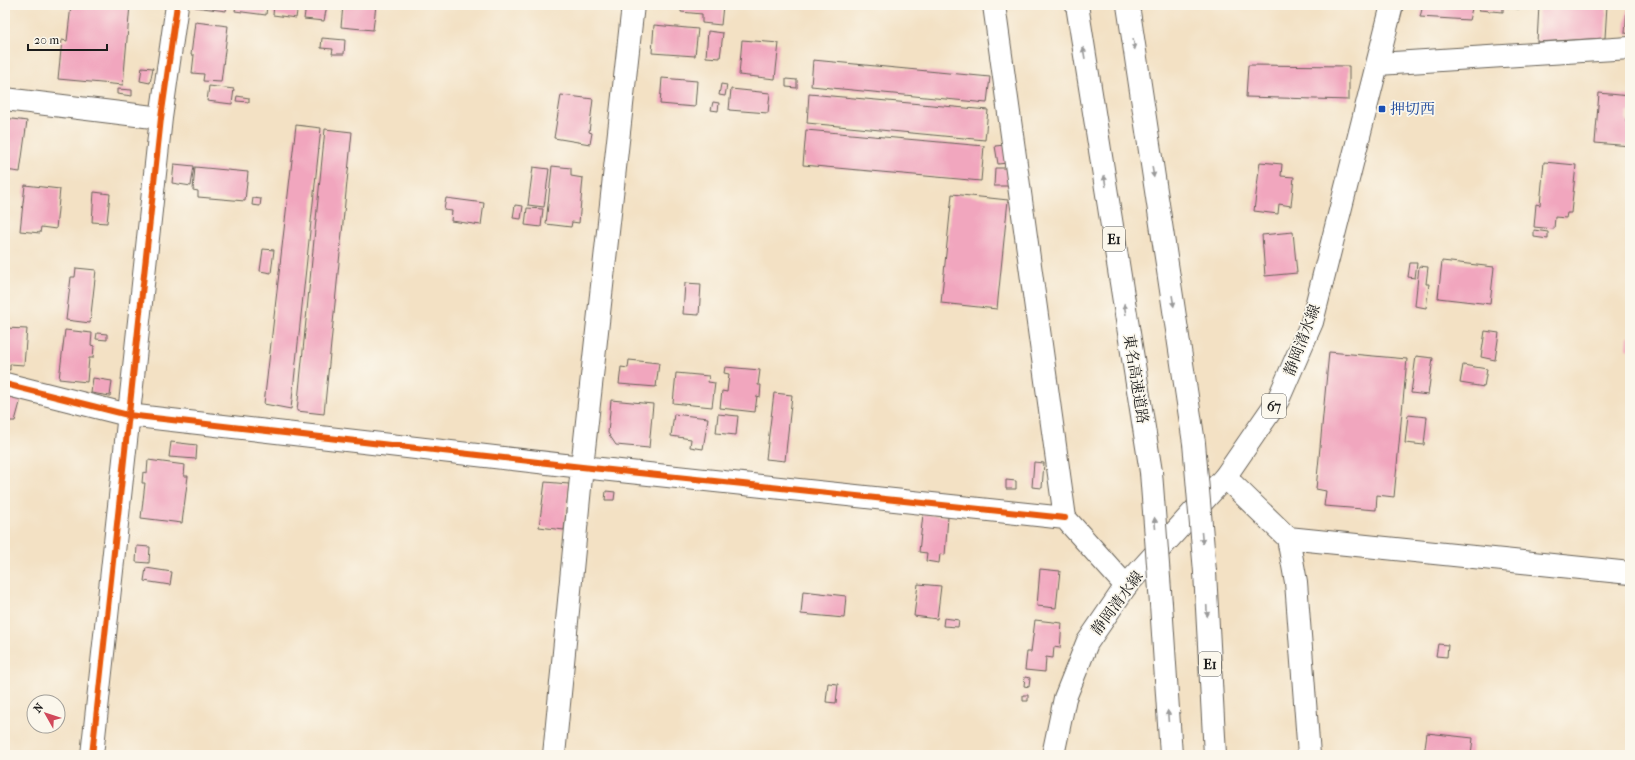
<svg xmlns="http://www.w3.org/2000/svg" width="1635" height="760" font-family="'IM FELL French Canon','Noto Serif JP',serif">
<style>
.building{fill:#f1a6be}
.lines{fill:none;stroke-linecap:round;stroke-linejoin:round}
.minor-casing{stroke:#676157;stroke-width:24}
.major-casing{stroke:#676157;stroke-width:24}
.highway-casing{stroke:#676157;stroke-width:24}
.minor{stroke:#fff;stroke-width:22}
.major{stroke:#fff;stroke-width:22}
.highway{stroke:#fff;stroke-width:22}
.highway-bridge-casing{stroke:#676157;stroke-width:24;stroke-linecap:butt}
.highway-bridge{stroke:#fff;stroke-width:22}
.cycleway-casing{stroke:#fbf7ec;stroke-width:8}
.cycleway{stroke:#e8590c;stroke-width:6}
.oneway{fill:#999}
.transit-dot{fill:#1a4fb4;stroke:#fbf7ec;stroke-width:1.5}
.labels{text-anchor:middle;stroke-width:3.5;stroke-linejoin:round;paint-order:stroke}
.shield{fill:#fbf7ec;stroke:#5f5e5a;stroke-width:1}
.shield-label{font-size:14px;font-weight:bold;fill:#1c1c1c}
.transit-label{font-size:15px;fill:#164399;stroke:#fbf7ec;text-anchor:start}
.street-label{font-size:15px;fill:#1c1c1c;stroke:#fbf7ec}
</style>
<rect width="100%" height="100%" fill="#fbf7ec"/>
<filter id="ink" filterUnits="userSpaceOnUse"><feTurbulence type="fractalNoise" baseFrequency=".025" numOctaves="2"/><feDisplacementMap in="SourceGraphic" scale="8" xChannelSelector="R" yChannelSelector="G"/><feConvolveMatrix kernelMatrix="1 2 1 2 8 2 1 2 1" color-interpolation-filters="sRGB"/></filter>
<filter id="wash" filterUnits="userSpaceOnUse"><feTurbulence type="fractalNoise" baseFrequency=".012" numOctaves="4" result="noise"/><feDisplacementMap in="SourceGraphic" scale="16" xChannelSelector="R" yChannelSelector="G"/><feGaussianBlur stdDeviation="0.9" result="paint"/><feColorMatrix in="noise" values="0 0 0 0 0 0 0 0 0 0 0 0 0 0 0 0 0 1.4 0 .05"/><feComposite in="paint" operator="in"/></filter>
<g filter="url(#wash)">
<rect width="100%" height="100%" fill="#f3e1c4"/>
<g id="blocks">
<path class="building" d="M71,5H130L123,85L58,79L62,40L67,41Z
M196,5H227L226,11L195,7Z
M236,5H267L266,15L235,11Z
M274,5H298L296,18L273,15Z
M306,5H327L324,21L304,19Z
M343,5H376L373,30L341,27Z
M681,5H723L721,25L702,23V14L681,12Z
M1423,5H1473L1469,20L1420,17Z
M1480,5H1519V9L1503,7V12L1479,10Z
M1539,5H1607L1605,38L1537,42Z
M1627,10H1630V34L1625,33Z
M195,22L228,26L221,82L203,81L204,74L192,73L194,55H191Z
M654,25L698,29L695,56L652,53Z
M708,31L723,33L720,58L706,57Z
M322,38L345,40L344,54H332L333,49L321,48Z
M742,40L779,43L775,79L739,75Z
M813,60L990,77L987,103L811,86Z
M1248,65L1349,66V100L1246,97Z
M142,67L153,68L150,83L140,81Z
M662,78L697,81L695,107L660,104Z
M786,79L797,80V88L786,87Z
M721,84L727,85L725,96L719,95Z
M209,86L234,89L232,104L207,101Z
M117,89L132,90V96L117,94Z
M731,89L770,93L768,113L729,110Z
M1599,93L1630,96V112L1627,111L1626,122L1630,123V146L1595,143Z
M809,94L988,110L985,140L807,123Z
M561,95L593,99L589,132L592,133L590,144L554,138Z
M237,96L249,98V102L236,101Z
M713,102L719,103L718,111L711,110Z
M5,118L27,121L20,172L5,170Z
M296,125L321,128L291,409L264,404Z
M325,129L352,132L324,414L297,411Z
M806,130L984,146L981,181L803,165Z
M1005,145L1007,163L998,164L995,146Z
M1260,162L1282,164L1281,176L1294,177L1291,206L1279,204L1278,214L1254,211Z
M1544,162L1576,165L1571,213H1567L1566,218L1555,217L1554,229L1534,227L1536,204L1540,205Z
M174,164L194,166L191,186L172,183Z
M552,166L571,168V176L583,178L579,223L572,222L571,227L546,224Z
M195,167L248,172L245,201L198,197V191L193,190Z
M533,167L549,169L544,207L528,205Z
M995,168H1008V186H994Z
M25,185L60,189L56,229L41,227L40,233L20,231Z
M94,192L110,194L107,223L92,222Z
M952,194L1008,200L997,309L941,303Z
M253,198L261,199L260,206L252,205Z
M446,198L484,203L481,225L451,221L452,211L444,210Z
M515,205L523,206L521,219L513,218Z
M527,208L543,209L541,227L525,225Z
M1534,230L1548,232V239L1534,237Z
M1293,232L1297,273L1265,276L1262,235Z
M263,249L274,250L271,273L260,271Z
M1442,261L1494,267L1490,304L1438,298Z
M1410,263H1417L1415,278L1408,277Z
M1419,266L1428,267L1426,284H1429L1426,308L1415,306Z
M76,268L96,270L90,323L66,320L71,277H75Z
M685,283L701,284L699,315L683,314Z
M5,328L27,329L24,365L10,364V370L5,369Z
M65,330L92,333L91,345L94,346L93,358H89L87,382L59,379Z
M1485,331L1499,333L1495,360L1481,357Z
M97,333L107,334V340L96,339Z
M1628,336H1630V350L1627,349Z
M1329,352L1407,359L1394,497L1377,495L1376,510L1324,506L1326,491L1316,489Z
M1416,356L1433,358L1428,395L1411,393Z
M629,360L659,363L656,387L619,384L621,367L628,368Z
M1463,365L1487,369L1484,387L1460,383Z
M725,367L760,370L758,385H761L760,397L757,396L755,412L720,408L722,391L727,392L729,374L724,373Z
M676,373L709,376L708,382L715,383L712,407L673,403Z
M93,378L112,381L110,396L91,393Z
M774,393L792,395L785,461L766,459Z
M5,395L21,399L15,421H5Z
M611,400L653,404L649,448L616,445L608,433Z
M674,414L708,418L703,449L690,447L691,439L671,436Z
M718,414L738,416L736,435L716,433Z
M1408,415L1427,417L1424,445L1405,443Z
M171,442L197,445L196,459L169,457Z
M148,460L185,465L184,476H188L182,523L141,518L145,483H142L143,472L147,473Z
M1034,462L1044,463L1042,488L1032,487Z
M1006,480L1016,481V489H1006Z
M545,482L569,484L564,530L539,527Z
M606,491L615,492L614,500H605Z
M923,514L948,517L945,555L940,554L939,563L926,561L927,553L919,552Z
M137,546L150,547L149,563L136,562Z
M146,568L172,572L170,585L144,581Z
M1040,569L1060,571L1056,608L1037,606Z
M918,584L941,586L937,619L914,616Z
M803,591L846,596L844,618L801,614Z
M944,618L959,620L958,627L943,626Z
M1035,620L1062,623L1060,648L1054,647L1053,658L1046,657L1045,672L1025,670L1027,652H1031Z
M1438,644L1448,645L1447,657L1436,656Z
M1025,677L1030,678L1029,687L1024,686Z
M828,683L838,684L836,703L826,702Z
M1023,695H1028V701H1023Z
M1427,733L1473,738L1471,755H1424Z"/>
</g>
</g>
<g filter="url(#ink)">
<use href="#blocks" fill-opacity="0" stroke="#676157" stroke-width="1"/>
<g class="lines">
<defs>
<path id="minor" d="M994,5L1065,518L1126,586
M1378,64L1630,48
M5,99L161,118
M5,384L128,415L582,467L1065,518
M1225,477L1288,538L1296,582L1309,755
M1288,538L1630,573
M92,755L161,118L177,5
M554,755L582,467L633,5"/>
<path id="major" d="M1053,755L1065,698L1087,643L1126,586L1225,477L1278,400L1312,322L1392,5"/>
<path id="highway" d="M1077,5L1151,472
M1128,5L1194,443
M1205,572L1215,755
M1161,604L1171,755"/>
</defs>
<use href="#minor" class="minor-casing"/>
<use href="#major" class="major-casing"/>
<use href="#highway" class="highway-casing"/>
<use href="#minor" class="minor"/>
<use href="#major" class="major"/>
<use href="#highway" class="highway"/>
<defs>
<path id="highway-bridge" d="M1194,443L1205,572
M1151,472L1161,604"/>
</defs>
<use href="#highway-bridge" class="highway-bridge-casing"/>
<use href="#highway-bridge" class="highway-bridge"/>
<defs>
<path id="cycleway" d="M5,384L128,415L582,467L1065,518
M92,755L161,118L177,5"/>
</defs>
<use href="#cycleway" class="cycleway-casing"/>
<use href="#cycleway" class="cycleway"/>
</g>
<defs><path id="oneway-solid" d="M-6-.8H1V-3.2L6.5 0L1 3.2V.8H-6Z"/></defs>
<g class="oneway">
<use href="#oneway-solid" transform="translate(1134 44) rotate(81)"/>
<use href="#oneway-solid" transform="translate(1084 53) rotate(-99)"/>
<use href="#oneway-solid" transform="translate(1153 172) rotate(81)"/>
<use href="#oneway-solid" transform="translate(1105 181) rotate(-99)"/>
<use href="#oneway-solid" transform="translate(1173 301) rotate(81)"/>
<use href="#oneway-solid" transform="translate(1125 309) rotate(-99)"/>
<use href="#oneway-solid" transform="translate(1155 523) rotate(-95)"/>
<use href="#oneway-solid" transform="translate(1202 538) rotate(85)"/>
<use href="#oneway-solid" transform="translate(1207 611) rotate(87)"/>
<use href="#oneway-solid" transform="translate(1168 716) rotate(-94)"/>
</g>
</g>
<rect class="transit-dot" x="1378" y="105" width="8" height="8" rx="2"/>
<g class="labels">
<g class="shield">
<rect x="1103" y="227" width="22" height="24" rx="3"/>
<rect x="1262" y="394" width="24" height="24" rx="3"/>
<rect x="1199" y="652" width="22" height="24" rx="3"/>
</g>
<g class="shield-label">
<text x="1114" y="244">E1</text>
<text x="1274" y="411">67</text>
<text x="1210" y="669">E1</text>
</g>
<g class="transit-label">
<text x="1390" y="114">押切西</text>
</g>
<g class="street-label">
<text transform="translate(1302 340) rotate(-69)" y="5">静岡清水線</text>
<text transform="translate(1136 379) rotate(81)" y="5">東名高速道路</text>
<text transform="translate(1117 603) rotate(-53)" y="5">静岡清水線</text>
</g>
</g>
<rect width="1635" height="760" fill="none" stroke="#fbf7ec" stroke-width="20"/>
<g transform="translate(46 714) rotate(309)"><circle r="19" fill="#fbf7ec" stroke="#a29f99"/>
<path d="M0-3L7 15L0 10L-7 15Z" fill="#d1495b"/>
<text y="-6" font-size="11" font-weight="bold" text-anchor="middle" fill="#1c1c1c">N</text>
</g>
<path d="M28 44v6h79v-6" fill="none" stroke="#1c1c1c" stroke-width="2"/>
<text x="34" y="44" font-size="12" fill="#1c1c1c" stroke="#fbf7ec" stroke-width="3" paint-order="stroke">20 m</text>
</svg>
